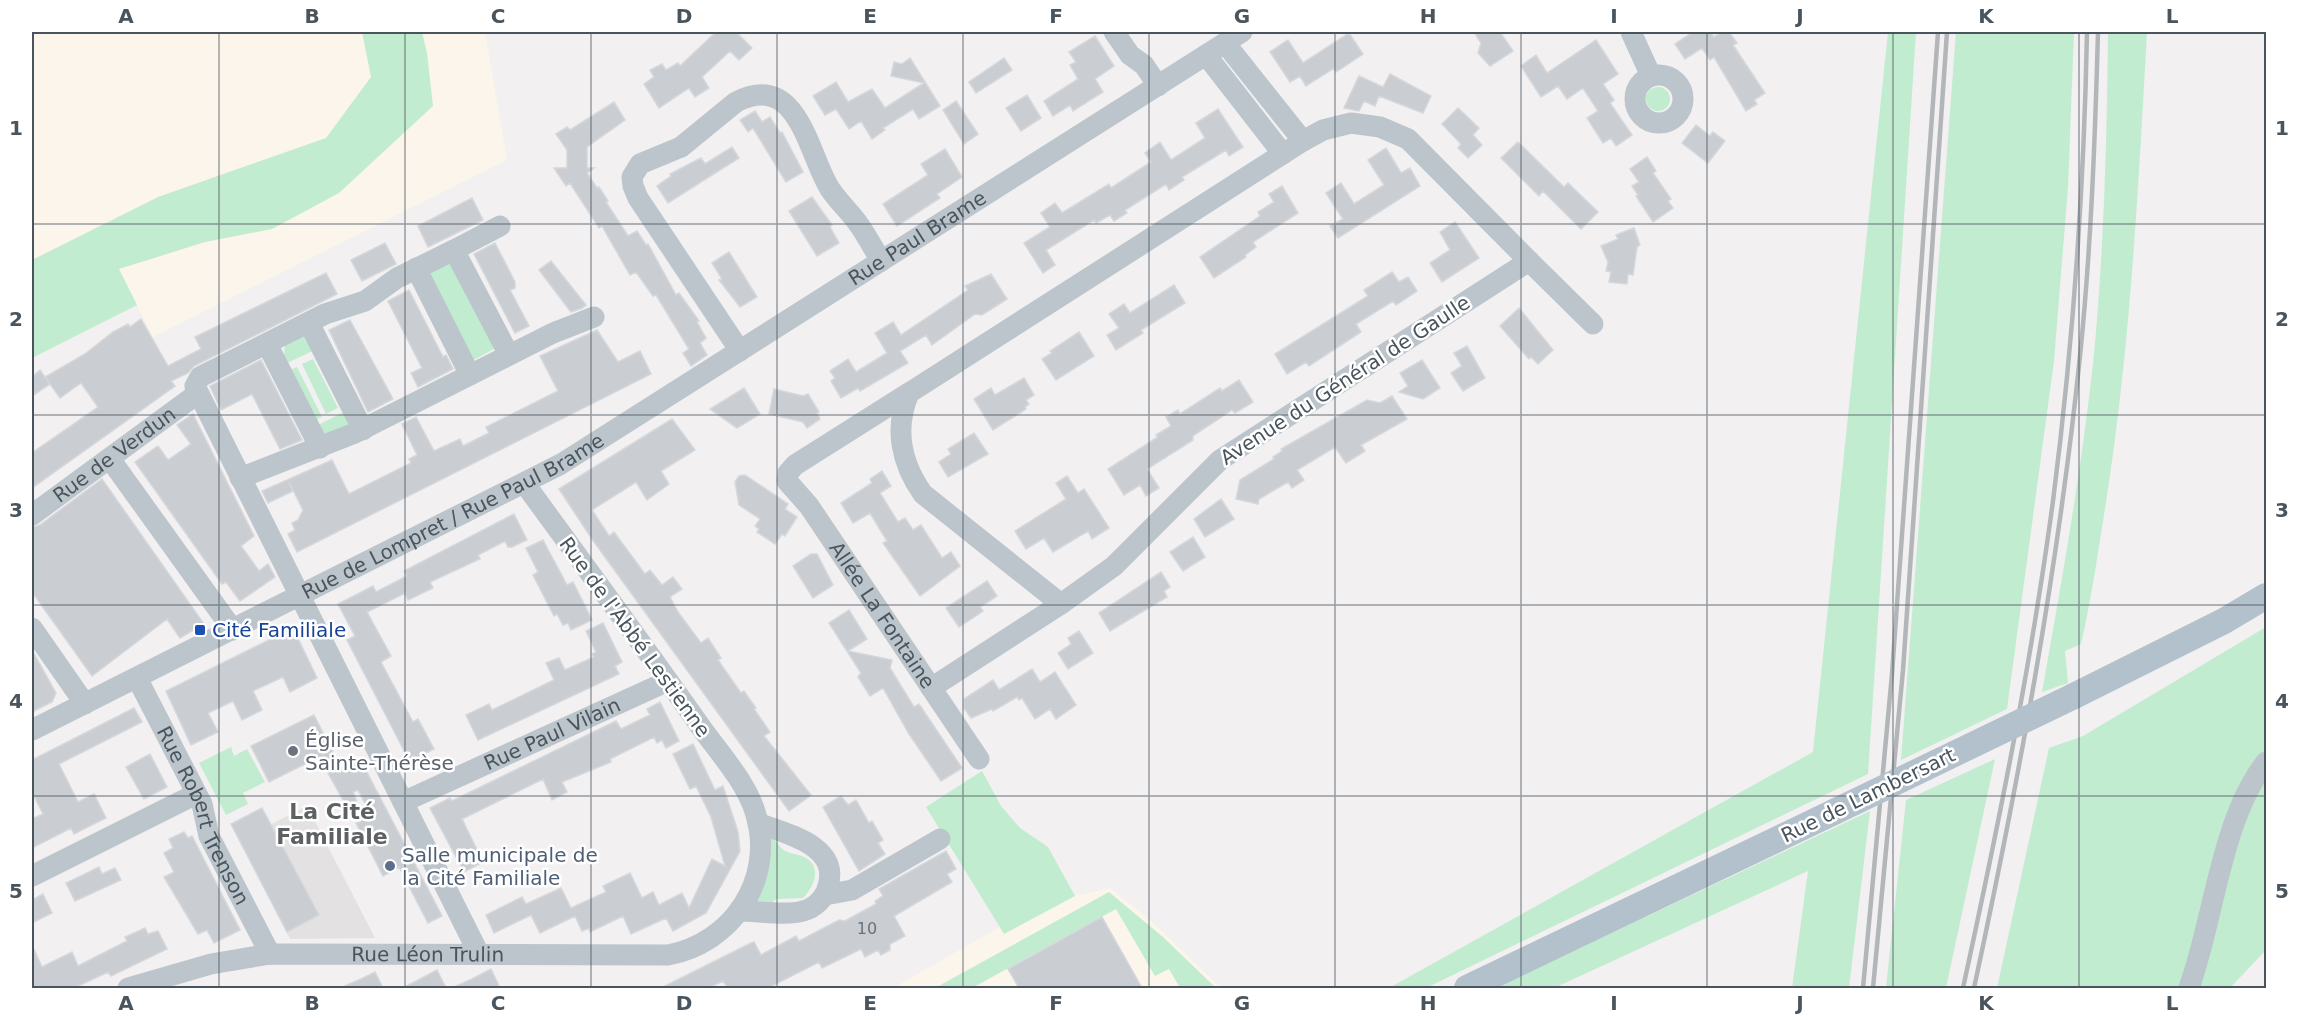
<svg xmlns="http://www.w3.org/2000/svg" width="2298" height="1020" font-family="'DejaVu Sans',sans-serif">
<style>
.commercial{fill:#fbf5eb}
.education{fill:#e3e1e1}
.green{fill:#c2eccf}
.building{fill:#cacdd2;stroke:#d4d7db;stroke-width:1.5}
.lines{fill:none;stroke-linecap:round;stroke-linejoin:round}
.minor{stroke:#bcc5cb;stroke-width:21}
.major{stroke:#b2c1cc;stroke-width:26}
.rail{stroke:#b2b6b9;stroke-width:4.5}
.major-bridge{stroke:#b2c1cc;stroke-width:26}
.grid{fill:none;stroke:#49545c;stroke-width:1.5;stroke-opacity:0.55}
.transit-dot{fill:#1a4fb4;stroke:#fff;stroke-width:2}
.worship-dot{fill:#6b7280;stroke:#fff;stroke-width:2}
.service-dot{fill:#5c6f8a;stroke:#fff;stroke-width:2}
.labels{text-anchor:middle;stroke-width:5;stroke-linejoin:round;paint-order:stroke}
.number-label{font-size:16px;fill:#69727a}
.street-label{font-size:20px;fill:#49545c;stroke:#fff}
.transit-label{font-size:20px;fill:#164399;stroke:#fff;text-anchor:start}
.worship-label{font-size:20px;fill:#5b616d;stroke:#fff;text-anchor:start}
.service-label{font-size:20px;fill:#4e5e75;stroke:#fff;text-anchor:start}
.quarter-label{font-size:22px;font-weight:bold;fill:#5d6164;stroke:#fff}
.neatline{fill:none;stroke:#49545c;stroke-width:2}
.grid-label{font-size:20px;text-anchor:middle;font-weight:bold;fill:#49545c}
</style>
<rect width="100%" height="100%" fill="#f2f0f0"/>
<path class="commercial" d="M32,32H485L507,160L153,337L98,229L32,260Z
M1110,888L1151,921L1221,988H893L1000,927L1004,934L1075,896Z"/>
<path class="education" d="M307,806L375,938L290,939L240,840Z"/>
<path class="green" d="M362,32H422L427,53L433,106L339,193L272,229L205,242L119,269L137,305L32,358V260L158,197L326,138L371,77Z
M1888,32H1916L1868,774L1426,988H1389L1813,752Z
M1956,32H2074L2068,187L2054,361L2007,709L1901,760Z
M2108,32H2147C2138,193 2130,354 2104,515C2097,558 2091,601 2081,644L2065,651L2068,683L2042,692C2062,580 2082,468 2094,354C2104,247 2107,139 2108,32Z
M1646 99a12 12 0 1 1 24 0a12 12 0 1 1-24 0Z
M449,261L499,346L470,362L430,273Z
M302,335L317,349L287,363L284,357L285,343Z
M313,359L338,408L326,414L302,364Z
M297,367L322,417L315,420L290,370Z
M348,410L354,423L324,437L318,425Z
M2266,627V950L2230,988H1997L2049,748L2083,736Z
M231,747L234,756L247,749L265,782L243,793L248,804L226,815L199,763Z
M1995,759L1946,988H1886L1906,800Z
M982,771L1001,806L1020,828L1048,847L1075,896L1004,934L926,807Z
M1870,811L1849,988H1792L1808,871L1554,988H1495Z
M772,836C776,841 779,847 785,851C791,854 798,854 804,857C823,866 814,887 803,898L776,899L770,904L754,902L765,840Z
M1109,892L1163,937L1216,988H1180L1169,969L1155,976L1116,909L972,988H935Z"/>
<path class="building" d="M716,32H736L752,48L739,60L730,51L702,77L709,88L695,97L689,88L659,108L644,84L654,77L650,70L662,64L666,70L678,63L680,66Z
M1474,32H1500L1513,51L1490,66L1478,53L1481,43Z
M1693,32H1710L1714,37L1722,32H1729L1737,43L1733,45L1765,93L1754,100L1757,104L1746,111L1714,57L1710,60L1702,48L1685,59L1675,44Z
M1349,33L1363,54L1336,72L1334,68L1306,86L1300,76L1290,82L1270,52L1288,40L1303,63Z
M1095,36L1114,66L1095,79L1103,92L1073,111L1070,105L1053,116L1044,101L1078,79L1070,65L1076,62L1069,52Z
M1596,40L1618,74L1603,84L1614,100L1610,103L1632,135L1616,146L1611,138L1603,143L1587,118L1598,111L1583,88L1567,99L1558,86L1541,97L1521,66L1536,55L1547,73Z
M910,58L940,106L919,119L913,109L883,128L885,130L872,139L861,121L849,129L836,109L825,115L813,96L836,82L848,102L872,89L885,108L924,83L891,76L894,62L902,64Z
M1004,58L1012,70L976,93L969,82Z
M1390,74L1431,96L1423,113L1379,96L1375,106L1364,101L1359,111L1344,108L1359,76L1383,87Z
M1027,95L1041,118L1021,131L1006,108Z
M956,101L978,134L964,144L943,110Z
M614,102L625,120L587,147V168H594L587,173L597,188L599,187L608,201L606,202L628,236L637,231L646,245L648,244L676,295L679,293L699,321L697,322L706,338L700,343L707,355L691,366L683,353L689,349L656,295L653,296L636,272L630,275L602,226L599,228L570,183L566,186L554,168H567V150L556,134L567,127L570,130Z
M1458,108L1479,128L1473,135L1482,145L1468,158L1458,148L1461,144L1442,124Z
M1218,109L1243,147L1229,156L1226,150L1182,177L1184,180L1169,190L1166,184L1125,210L1127,213L1114,221L1110,215L1096,223L1094,220L1046,250L1055,265L1043,273L1024,243L1050,227L1041,213L1055,203L1062,213L1109,184L1111,188L1151,162L1145,153L1160,142L1171,160L1205,138L1196,123Z
M755,111L762,122L770,117L780,133L782,132L803,172L786,182L753,128L748,132L740,120Z
M1696,125L1710,136L1713,132L1725,141L1708,163L1682,143Z
M1518,142L1564,187L1568,183L1598,212L1581,229L1543,191L1539,196L1501,158Z
M732,147L739,158L668,203L657,186L671,176L670,174L701,158L705,164Z
M1386,148L1401,173L1410,168L1420,186L1338,238L1330,226L1343,219L1326,193L1341,183L1354,204L1384,185L1368,160Z
M945,149L962,177L937,194L940,198L897,226L883,204L928,175L921,164Z
M1647,157L1656,171L1653,173L1671,199L1668,201L1673,208L1653,222L1636,196L1638,195L1632,186L1639,182L1630,169Z
M1282,186L1298,213L1253,242L1256,247L1245,255L1246,257L1214,278L1200,257L1260,216L1258,212L1274,202L1269,194Z
M812,197L832,225L830,227L839,243L817,256L789,211Z
M472,198L483,220L428,247L418,226Z
M1455,222L1479,258L1442,282L1430,263L1450,250L1440,232Z
M1634,228L1640,245L1637,247L1633,275L1628,274L1627,284L1609,282L1611,272L1606,271L1608,262L1601,246L1618,239L1616,235Z
M385,243L396,264L362,281L351,260Z
M495,243L515,282V288L510,290L529,326L515,333L474,254Z
M729,252L757,297L740,307L719,280L722,279L712,263Z
M551,261L586,305L582,308L571,312L539,270Z
M1392,272L1399,282L1408,277L1417,291L1396,305L1393,301L1356,324L1361,332L1309,366L1306,362L1287,374L1275,354L1368,296L1364,290Z
M326,273L337,294L194,366L188,373L171,381L175,386L32,488V453L98,407L81,383L60,398L45,377L85,354L113,332L128,324L130,327L141,319L168,366L201,349L195,337Z
M991,274L1007,299L982,315L975,314L932,345L926,335L900,351L908,363L860,391L858,388L841,398L831,381L835,378L830,371L848,359L856,372L887,353L875,333L893,322L901,335L968,290L965,286Z
M1174,285L1185,303L1141,330L1143,333L1116,350L1107,335L1119,328L1109,314L1124,304L1130,313Z
M409,290L443,357L446,355L453,369L418,387L411,373L422,368L388,301Z
M1519,308L1553,350L1538,364L1531,357L1529,359L1500,326Z
M350,320L393,399L368,412L329,330Z
M597,330L618,362L640,351L651,374L297,552L288,534L295,530L292,523L298,520L303,510L289,482L293,491L268,503L262,491L332,460L349,494L411,463L409,459L417,455L402,424L416,417L434,451L460,439L463,446L489,433L486,427L558,391L540,356Z
M1079,332L1094,356L1056,380L1042,359L1052,353L1050,351Z
M1467,346L1485,378L1463,391L1451,373L1462,366L1454,353Z
M261,360L302,440L280,449L252,394L221,410L210,386Z
M1422,360L1440,388L1423,399L1399,392L1408,386L1400,373Z
M40,370L50,384L32,396V377Z
M1024,378L1034,395L1026,400L1029,404L1025,407L1026,409L993,430L974,399L991,388L995,395Z
M1239,380L1253,402L1235,413L1232,410L1193,436V440L1147,469L1159,488L1146,496L1140,485L1124,495L1108,469L1158,437L1156,435L1171,426L1166,417L1178,410L1180,414L1220,388L1222,391Z
M744,388L760,414L737,428L710,409Z
M774,389L803,396L808,394L819,412L817,413L820,419L807,428L803,422L769,414Z
M1392,396L1407,419L1361,445L1365,451L1346,463L1335,447L1297,470L1304,480L1292,488L1288,482L1259,499L1258,504L1236,499L1240,480L1274,459L1273,457L1282,451L1281,449L1367,400L1380,403Z
M193,414L254,536L241,546L259,571L268,564L275,577L240,601L226,582L222,584L135,462L158,446L168,460L191,444L177,425Z
M672,419L695,450L661,471L669,484L647,500L636,482L592,510L609,536L614,532L645,574L650,570L662,585L673,577L682,589L670,597L678,612L701,643L708,638L721,658L718,660L741,693L744,691L756,708L754,709L770,732L764,736L811,795L789,811L592,539L559,489Z
M974,433L988,454L948,477L939,462L951,454L948,449Z
M882,471L891,486L880,493L898,522L905,518L913,530L921,525L942,558L951,552L960,566L920,596L883,543L887,541L870,513L853,523L841,503L872,483L870,479Z
M745,475L788,504L785,509L797,517L785,536L782,534L775,544L757,532L759,529L755,526L760,519L739,505L735,482L739,476Z
M1067,476L1078,493L1084,489L1109,528L1092,539L1088,531L1053,552L1044,538L1026,549L1015,531L1066,499L1056,483Z
M102,479L204,624L180,638L167,619L92,676L32,592V527L40,525Z
M1221,499L1234,519L1205,537L1194,519Z
M514,514L527,540L512,547H508L505,541L478,555L480,559L430,582L433,588L408,600L405,593L367,612L391,656L381,662L413,722L418,719L434,749L422,755L424,760L412,766L347,640L355,636L338,604L373,586L376,592L407,576L404,571Z
M1193,537L1205,557L1183,571L1170,552Z
M543,540L567,585L573,582L592,620L571,630L568,623L563,625L557,614L554,616L533,575L538,572L526,548Z
M811,554H817L833,585L813,598L793,566Z
M1161,572L1170,587L1164,591L1167,597L1110,631L1099,613Z
M987,581L997,596L980,607L983,611L959,627L946,608Z
M849,610L867,639L848,651L892,660L890,668L914,707L919,704L962,768L941,781L909,734L883,688L870,696L858,677L861,673L829,623Z
M603,623L622,662L615,666L619,674L478,740L466,715L489,704L492,710L554,680L546,663L559,658L565,670L594,657L592,654L596,652L586,631Z
M293,628L317,678L290,692L283,677L253,691L262,710L242,720L233,701L208,713L218,732L191,745L166,691Z
M1079,631L1093,653L1068,669L1058,653L1071,644L1068,638Z
M32,650L56,693L52,702L32,712Z
M1032,669L1040,682L1055,672L1076,705L1056,719L1050,709L1035,719L1022,698L1019,700L1017,697L993,711L992,709L971,718L964,708V699L993,680L999,690Z
M660,702L679,741L666,748L662,740L657,743L654,737L610,759L611,762L562,782L567,792L552,800L543,779L462,819L483,862L464,872L430,808L450,798L452,801L616,721L621,729L650,715L647,709Z
M134,708L142,722L59,764L78,802L94,794L106,818L74,834L71,828L32,848V819L43,814L32,792V760Z
M314,715L342,770L361,761L442,916L428,923L399,867L383,876L356,823L371,815L358,790L353,792L357,802L347,807L319,757L269,782L251,746Z
M693,744L715,790L723,786L738,832L740,851L706,913L673,931L666,918L631,934L623,916L590,932L589,928L582,931L575,916L540,933L531,915L494,933L486,915L522,897L526,904L561,888L571,908L606,892L603,886L630,873L642,898L653,892L659,905L682,893L689,908L712,859L725,866L711,817L696,786L690,789L673,754Z
M150,754L167,787L144,799L126,767Z
M841,796L848,805L856,800L869,823L872,821L883,840L878,843L885,854L859,871L823,807Z
M262,808L319,915L287,932L231,824Z
M184,832L188,838L192,836L240,930L214,943L207,930L198,934L164,877L174,872L164,853L173,848L169,839Z
M946,851L956,869L947,874L952,882L894,916L905,936L890,944V950L881,955L878,950L865,957L861,949L822,968L819,962L768,988H728L723,981L708,988H661L751,943L754,942L761,955L796,936L799,941L839,920L845,921L876,904L875,901L883,896L879,889Z
M99,867L102,874L115,868L121,880L75,901L66,883Z
M43,894L52,913L32,923V900Z
M1102,917L1142,988H1019L1008,969Z
M145,928L148,934L158,931L167,949L111,976L108,972L74,988H32V945L42,967L72,952L78,966L127,941L125,937Z
M491,969L500,988H452L472,979Z
M437,970L446,988H403Z
M375,972L383,988H340L361,979Z"/>
<g class="lines">
<g class="minor">
<path d="M1114,32L1130,55L1144,65L1158,86"/>
<path d="M1631,32L1651,76"/>
<path d="M1225,43L1303,141"/>
<path d="M1206,55L1283,154"/>
<circle cx="1659" cy="99" r="24"/>
<path d="M1351,123L1380,127L1408,139L1529,261L1220,460L1114,566L1061,604L923,494C901,463 894,428 909,393L1303,141L1323,130Z"/>
<path d="M454,250L500,226"/>
<path d="M1529,261L1593,324"/>
<path d="M416,268L470,375"/>
<path d="M309,323L363,430"/>
<path d="M267,344L320,448"/>
<path d="M740,351L638,198L633,186L632,177L640,164L681,147L736,102C799,70 808,155 830,189C838,201 848,210 857,222C866,234 873,248 881,261"/>
<path id="s1" d="M909,393L795,465L788,473L787,481L809,506L979,759"/>
<path d="M110,459L233,630"/>
<path d="M240,478L355,433L553,333L594,317"/>
<path id="s2" d="M32,515L197,394"/>
<path d="M32,628L85,704"/>
<path id="s3" d="M137,678L202,804L209,836L270,954"/>
<path d="M931,688L1061,604"/>
<path id="s4" d="M32,730L561,464L1242,32"/>
<path id="s5" d="M403,802L668,681"/>
<path d="M32,876L196,794"/>
<path d="M825,895L852,890L940,839"/>
<path d="M739,911C757,911 787,916 803,911C815,908 825,898 828,886C840,845 786,834 758,823"/>
<path d="M478,952L195,386L200,377L325,314L365,301L397,278L454,250L509,355"/>
<path id="s6" d="M128,988L211,964L270,954L668,955C732,943 775,880 756,815C747,782 718,752 698,723C642,643 583,564 525,484"/>
<path d="M2189,988C2214,919 2221,819 2266,762"/>
</g>
<path class="major" d="M2074,696L2224,621L2266,596
M1467,988L1836,811"/>
<path class="rail" d="M1863,988L1892,674L1938,32
M1873,988L1903,670L1947,32
M1963,988C1998,827 2031,665 2053,501C2073,345 2084,189 2087,32
M1974,988C2019,779 2058,569 2080,356C2091,249 2095,140 2098,32"/>
<path class="major-bridge" d="M1836,811L2074,696"/>
</g>
<path class="grid" d="M219,32V988M405,32V988M591,32V988M777,32V988M963,32V988M1149,32V988M1335,32V988M1521,32V988M1707,32V988M1893,32V988M2079,32V988M32,224H2266M32,415H2266M32,605H2266M32,796H2266"/>
<rect class="transit-dot" x="194" y="624" width="12" height="12" rx="3"/>
<circle class="worship-dot" cx="293" cy="751" r="6"/>
<circle class="service-dot" cx="390" cy="866" r="6"/>
<g class="labels">
<g class="number-label">
<text x="867" y="934">10</text>
</g>
<g class="street-label">
<text dy="7" stroke="none"><textPath href="#s4" startOffset="1014">Rue Paul Brame</textPath></text>
<text transform="translate(1345 380) rotate(-33)" y="7">Avenue du Général de Gaulle</text>
<text dy="7" stroke="none"><textPath href="#s2" startOffset="102">Rue de Verdun</textPath></text>
<text dy="7" stroke="none"><textPath href="#s4" startOffset="472">Rue de Lompret / Rue Paul Brame</textPath></text>
<text dy="7" stroke="none"><textPath href="#s1" startOffset="318">Allée La Fontaine</textPath></text>
<text transform="translate(635 637) rotate(54)" y="7">Rue de l'Abbé Lestienne</text>
<text dy="7" stroke="none"><textPath href="#s5" startOffset="164">Rue Paul Vilain</textPath></text>
<text transform="translate(1868 795) rotate(-26)" y="7">Rue de Lambersart</text>
<text dy="7" stroke="none"><textPath href="#s3" startOffset="153">Rue Robert Trenson</textPath></text>
<text dy="7" stroke="none"><textPath href="#s6" startOffset="304">Rue Léon Trulin</textPath></text>
</g>
<g class="transit-label">
<text x="212" y="637">Cité Familiale</text>
</g>
<g class="worship-label">
<text x="305" y="747">Église<tspan x="305" dy="23">Sainte-Thérèse</tspan></text>
</g>
<g class="service-label">
<text x="402" y="862">Salle municipale de<tspan x="402" dy="23">la Cité Familiale</tspan></text>
</g>
<g class="quarter-label">
<text x="332" y="819">La Cité<tspan x="332" dy="25">Familiale</tspan></text>
</g>
</g>
<rect width="2298" height="1020" fill="none" stroke="#ffffff" stroke-width="66"/>
<rect x="33" y="33" width="2232" height="954" class="neatline"/>
<g class="grid-label">
<text x="126" y="23">A</text>
<text x="312" y="23">B</text>
<text x="498" y="23">C</text>
<text x="684" y="23">D</text>
<text x="870" y="23">E</text>
<text x="1056" y="23">F</text>
<text x="1242" y="23">G</text>
<text x="1428" y="23">H</text>
<text x="1614" y="23">I</text>
<text x="1800" y="23">J</text>
<text x="1986" y="23">K</text>
<text x="2172" y="23">L</text>
<text x="16" y="135">1</text>
<text x="2282" y="135">1</text>
<text x="16" y="326">2</text>
<text x="2282" y="326">2</text>
<text x="16" y="517">3</text>
<text x="2282" y="517">3</text>
<text x="16" y="708">4</text>
<text x="2282" y="708">4</text>
<text x="16" y="898">5</text>
<text x="2282" y="898">5</text>
<text x="126" y="1010">A</text>
<text x="312" y="1010">B</text>
<text x="498" y="1010">C</text>
<text x="684" y="1010">D</text>
<text x="870" y="1010">E</text>
<text x="1056" y="1010">F</text>
<text x="1242" y="1010">G</text>
<text x="1428" y="1010">H</text>
<text x="1614" y="1010">I</text>
<text x="1800" y="1010">J</text>
<text x="1986" y="1010">K</text>
<text x="2172" y="1010">L</text>
</g>
</svg>
